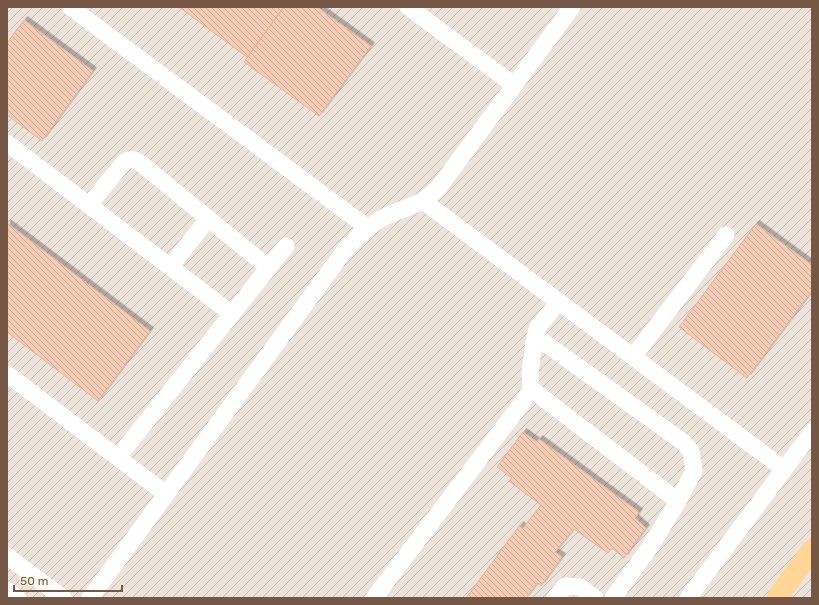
<svg xmlns="http://www.w3.org/2000/svg" width="819" height="605" font-family="Rubik,sans-serif">
<style>
.industrial{fill:url(#industrial-furrows)}
.building{fill:url(#building-back-hatch);stroke:#eab393;filter:url(#shadow)}
.lines{fill:none;stroke-linecap:round;stroke-linejoin:round}
.minor{stroke:#fff;stroke-width:17}
.major{stroke:#ffd695;stroke-width:21}
</style>
<defs>
<pattern id="industrial-furrows" width="10" height="10" patternUnits="userSpaceOnUse"><rect width="10" height="10" fill="#ece3db"/><path d="M-1 1l2-2M0 10L10 0M9 11l2-2" fill="none" stroke="#c4bbb3"/></pattern>
<pattern id="building-back-hatch" width="6" height="6" patternUnits="userSpaceOnUse"><rect width="6" height="6" fill="#f6cdb4"/><path d="M-1 5l2 2M0 0l6 6M5-1l2 2" fill="none" stroke="#cca994"/></pattern>
<filter id="shadow"><feDropShadow dx="3.5" dy="-3.5" stdDeviation="0" flood-color="#0004"/></filter>
</defs>
<rect width="100%" height="100%" fill="#fef2df"/>
<path class="industrial" d="M7,7H812V598H7Z"/>
<path class="building" d="M179,7H284L247,57Z
M284,7H317L371,46L319,116L244,62Z
M24,20L93,71L42,141L7,115V43Z
M7,223L150,331L98,401L7,332Z
M756,224L812,265V291L747,378L679,327Z
M523,432L537,442L539,439L639,512L635,518L646,528L624,558L612,548L608,553L574,529L555,552L562,557L541,586L537,583L526,598H466L520,525L523,528L541,505L509,481L512,478L497,467Z"/>
<g class="lines">
<path class="minor" d="M70,7L368,228
M408,7L514,85
M7,143L232,314
M423,201L784,469
M89,205L124,162C130,159 133,159 139,162L269,268
M170,267L208,219
M535,336L683,442L691,451L694,471L678,501L650,547L613,598
M633,357L726,235
M7,374L166,494
M531,389L678,501
M118,457L286,246
M7,556L63,598
M7,590L18,598
M90,598L345,250C356,238 367,227 381,219C394,211 410,208 424,200C431,195 437,190 442,183L572,7
M374,598L522,403L531,389L530,372L535,336L538,327L559,301
M555,598L565,586L580,587L595,598
M688,598L812,432"/>
<path class="major" d="M777,598L812,550"/>
</g>
<rect width="819" height="605" fill="none" stroke="#765645" stroke-width="16"/>
<path d="M14 585v6h108v-6" fill="none" stroke="#765645" stroke-width="2"/>
<text x="20" y="585" font-size="12" fill="#765645" stroke="#fff5e7" stroke-width="3" paint-order="stroke">50 m</text>
</svg>
